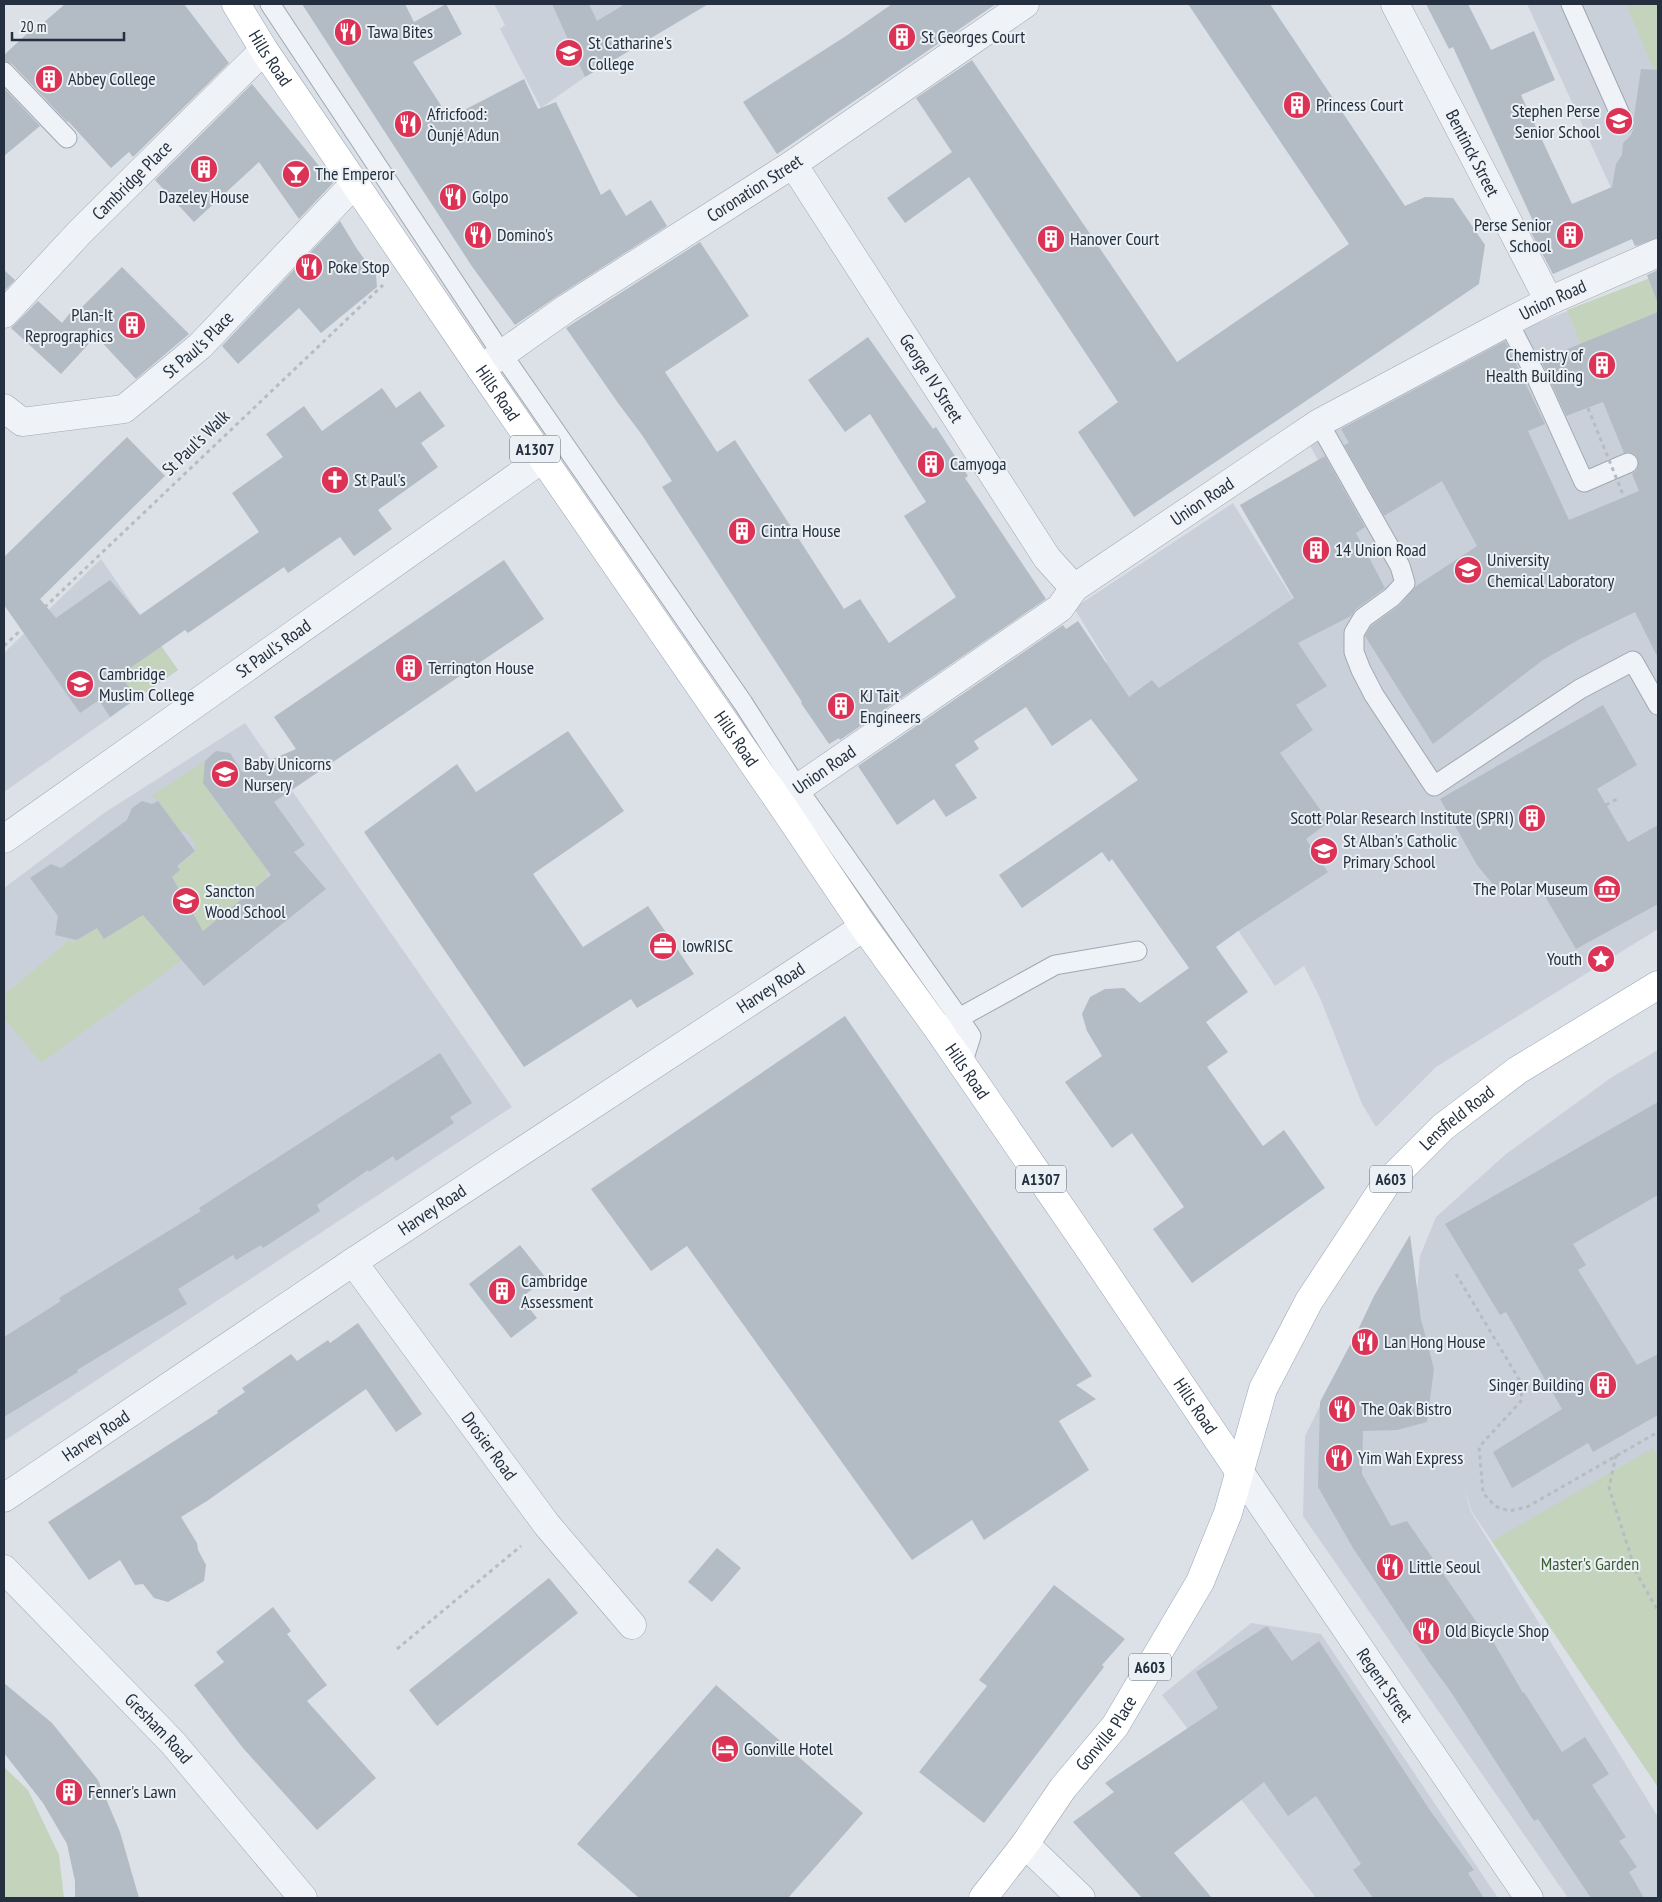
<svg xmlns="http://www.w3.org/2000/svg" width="1662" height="1902" font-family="'PT Sans Narrow',sans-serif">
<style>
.built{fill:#cad0da}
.green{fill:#c3d3bc}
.building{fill:#b3bbc5}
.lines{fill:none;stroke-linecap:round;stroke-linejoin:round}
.service-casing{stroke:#a1a8b2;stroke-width:21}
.minor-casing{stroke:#a1a8b2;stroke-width:29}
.primary-casing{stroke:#9aa6b5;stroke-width:29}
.path{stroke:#b6bcc3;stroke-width:3;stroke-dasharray:4 4;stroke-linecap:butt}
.service{stroke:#eff2f6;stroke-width:19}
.minor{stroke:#eff2f6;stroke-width:28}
.primary{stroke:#fff;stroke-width:28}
.path-bridge{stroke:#b6bcc3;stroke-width:3;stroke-dasharray:4 4;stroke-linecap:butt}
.labels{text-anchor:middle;stroke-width:4;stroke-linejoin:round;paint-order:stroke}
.shield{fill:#ebf0f5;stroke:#606a76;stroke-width:1}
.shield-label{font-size:16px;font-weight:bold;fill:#24303f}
.poi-label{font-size:18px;fill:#24303f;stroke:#ebf0f5;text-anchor:start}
.street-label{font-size:18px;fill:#24303f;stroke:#ebf0f5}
.park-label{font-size:18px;fill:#3b5d30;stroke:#ebf0f5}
</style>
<rect width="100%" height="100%" fill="#dce1e8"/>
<path class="built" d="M494,4H709L585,77L541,108L500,29L505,25Z
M1527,4H1658V239L1638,247Z
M1658,275V929L1436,1067L1376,1127L1362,1104L1320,998L1304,966L1275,986L1136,777L1067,687L1107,662L1074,608L1233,503L1303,615L1240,505L1318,460L1308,442L1503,337Z
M101,559L178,670L4,792V653Z
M245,723L512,1107L4,1441V888L104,813Z
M1658,1050V1787L1472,1512L1464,1488L1471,1512L1658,1817V1898H1568L1303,1516L1305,1436L1374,1297L1419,1318L1436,1380L1421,1319L1417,1292L1420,1256L1436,1217L1506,1154L1612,1077Z
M1251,1623L1321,1634L1498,1898H1316L1162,1695Z"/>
<path class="green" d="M1626,4H1658V80Z
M1648,279L1658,303V312L1581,344L1567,310Z
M161,646L178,670L137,698L120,675Z
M205,761L204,773L215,791L210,794L267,869L266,879L176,953L181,961L41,1063L4,1018V995L66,943L69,938L73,943L97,928L105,939L180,890L172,877L180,871L177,866L195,852V845L188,833L179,831L159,815L165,810L152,795Z
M1653,1448L1658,1459V1787L1492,1541Z
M4,1767L28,1790L59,1855L64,1898H4Z"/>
<path class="building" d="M65,4H184L229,63L133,157L129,152L111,168L68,121L67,122L12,64L4,61V55L32,29L34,31Z
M302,4H405L414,22L446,4L462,34L413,62L449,118L524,79L538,109L556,102L601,195L610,189L626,216L651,200L667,226L559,295L515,325L473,268Z
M552,4H589L597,21L625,4H708L585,77Z
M892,4H996L777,154L743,102L846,36Z
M1188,4H1270L1405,206L1425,197L1453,198L1485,245L1479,284L1134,517L1078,432L1118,402L969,177L905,223L887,198L952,152L916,98L972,60L1177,362L1349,244Z
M1426,4H1468L1491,50L1534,31L1555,80L1521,95L1572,204L1612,187L1616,164L1622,155L1623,143L1631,135L1635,125L1634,117L1641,69L1658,70V238L1635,246L1632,239L1553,274L1526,223L1533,221L1453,47L1449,49Z
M252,84L333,183L299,219L259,162L194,222L155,180Z
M4,88L40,126L4,156Z
M340,221L357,249L376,275L377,287L321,333L299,308L238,364L222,346Z
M700,242L749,316L665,372L717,452L735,440L844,609L860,599L889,643L956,597L904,516L926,502L870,414L845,432L808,380L868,337L933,429L936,427L968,476L965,478L1046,599L840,740L839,738L829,744L801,703L802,702L662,487L672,481L642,435L618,403L566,328Z
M122,267L189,334L136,379L96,336L61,374L11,328L38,301L62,323L70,313L73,316Z
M4,270L15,280L4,291Z
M1658,270V300L1657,301L1647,275Z
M1658,312V658L1635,612L1578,640L1543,660L1433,744L1365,636L1371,626L1400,605L1416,586L1477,546L1442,481L1384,516L1344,445L1349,443L1341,429L1505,341L1545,424L1528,431L1569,520L1639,491L1632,474L1637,469L1638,459L1634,454L1629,452L1624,453L1603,402L1566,416L1541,360Z
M382,388L396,408L420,391L445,426L421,443L438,467L378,510L392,529L354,556L340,537L288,573L284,567L188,633L185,630L120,675L137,698L110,717L99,700L80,713L4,605V557L127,437L165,476L40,599L56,618L110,580L140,615L259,532L232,493L283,457L266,434L304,406L322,431Z
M1325,456L1365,527L1356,533L1385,588L1356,609L1351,616L1298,643L1327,686L1296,705L1313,730L1280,753L1329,822L1306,839L1328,872L1238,931L1216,947L1248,992L1206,1022L1228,1052L1207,1067L1263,1146L1284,1130L1325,1188L1192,1283L1153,1229L1184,1207L1132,1133L1112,1148L1065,1082L1102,1056L1087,1031L1082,1014L1090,997L1105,989L1124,988L1140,1003L1189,968L1112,859L1109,862L1102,852L1022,908L999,875L1138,780L1091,719L1052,746L1026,707L974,741L979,749L955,765L977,798L946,817L934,799L897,825L858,766L1063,625L1066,629L1078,621L1129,697L1152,680L1159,688L1294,598L1240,505Z
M504,560L544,619L274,802L305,845L294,852L326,889L204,986L143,915L104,939L97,928L77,940L55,935L58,916L30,878L51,864L61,868L127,820L132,808L142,801L152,804L158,801L195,851L177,866L180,870L172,877L203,931L271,875L203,783L205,761L216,751L230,753L242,772L296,749L274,717Z
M1603,705L1637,765L1597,789L1628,842L1658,825V904L1576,949L1539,886L1513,896L1500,893L1477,865L1440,799Z
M568,731L624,811L533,874L583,947L648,906L694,974L637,1008L631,999L524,1067L364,832L457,764L476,792Z
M845,1016L1092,1376L1076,1385L1096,1399L1059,1421L1089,1470L984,1540L972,1520L912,1560L687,1246L651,1271L591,1189Z
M440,1053L472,1103L450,1117L454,1123L396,1161L393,1156L369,1172L368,1170L317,1205L320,1211L263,1248L261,1245L236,1260L233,1255L178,1289L187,1304L77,1370L78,1372L4,1417V1337L61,1301L59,1298L201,1211L199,1208Z
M1658,1102V1195L1573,1244L1586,1265L1578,1270L1637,1365L1658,1354V1415L1593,1452L1588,1443L1512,1488L1493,1452L1562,1409L1506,1312L1500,1315L1445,1224Z
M1410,1235L1421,1319L1434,1369L1427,1422L1397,1430L1363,1431L1362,1474L1391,1526L1407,1521L1484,1633L1487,1631L1523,1693L1524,1692L1562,1752L1585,1737L1609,1774L1592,1785L1626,1837L1619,1841L1637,1867L1629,1872L1644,1898H1591L1538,1819L1534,1821L1451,1692L1429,1662L1353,1548L1318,1487L1320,1402L1360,1326L1374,1296Z
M520,1245L546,1278L521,1298L537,1318L511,1338L469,1284Z
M358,1323L422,1414L396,1432L366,1389L207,1501L181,1517L197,1543L198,1550L206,1565L204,1581L168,1602L154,1598L143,1584L135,1585L120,1560L89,1580L48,1522L218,1413L217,1411L245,1392L242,1388L291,1354L297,1361L328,1340L330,1343Z
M717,1548L741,1568L712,1602L688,1582Z
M549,1578L578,1613L437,1726L409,1690Z
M1054,1585L1125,1639L1102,1665L1104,1667L984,1823L919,1772L987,1686L979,1680Z
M273,1607L291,1631L287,1634L327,1685L307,1701L376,1778L317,1830L243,1748L194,1685L224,1662L216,1652Z
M1267,1626L1292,1661L1319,1641L1431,1812L1474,1870L1468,1873L1484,1898H1373L1353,1870L1361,1864L1316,1796L1288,1816L1264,1782L1174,1853L1212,1898H1142L1073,1822L1114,1792L1105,1783L1218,1708L1196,1672Z
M4,1683L52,1723L98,1780L120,1832L139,1898H75V1881L67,1844L43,1803L4,1753Z
M716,1685L863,1813L788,1898H639L577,1844Z"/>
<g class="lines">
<defs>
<path id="service" d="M270,4L502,354L743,703L798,789L959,1018L971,1036L962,1064
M1571,4L1624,123
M4,72L67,138
M1508,322L1535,374L1584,482L1628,463
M1319,423L1400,566L1405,583L1392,597L1363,618L1354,633V652L1361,670L1374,695L1434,786L1580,689L1633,661L1658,705
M948,1024L1055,965L1137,951"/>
<g id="minor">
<path id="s1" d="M1395,4L1549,301"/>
<path id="s2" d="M793,164L1047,558L1074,588"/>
<path id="s3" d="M4,314L80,232L264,50"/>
<path id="s4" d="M481,369L567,308L793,164L1025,4"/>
<path id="s5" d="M4,408L22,422L124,409L200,346L355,183"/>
<path id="s6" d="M779,801L1060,608L1074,588L1319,423L1508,322L1549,301L1658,253"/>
<path id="s7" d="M4,839L542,459"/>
<path id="s8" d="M353,1262L547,1525L632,1625"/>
<path id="s9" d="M1239,1471L1529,1898"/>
<path id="s10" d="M4,1498L353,1262L864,927"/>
<path id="s11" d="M4,1569L173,1743L303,1898"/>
<path d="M1025,1844L1081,1898"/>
</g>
<g id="primary">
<path id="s12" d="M236,4L264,50L481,369L779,801L864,927L938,1029L1088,1247L1239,1471"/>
<path id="s13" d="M983,1898L1025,1844L1063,1788L1115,1726L1200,1582L1228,1513L1263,1389L1309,1301L1386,1184L1443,1127L1518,1070L1658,985"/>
</g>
</defs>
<use href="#service" class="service-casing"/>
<use href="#minor" class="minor-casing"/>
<use href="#primary" class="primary-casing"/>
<path class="path" d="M4,646L383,285
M1606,805L1617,799
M1456,1274L1520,1381L1522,1400L1479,1447L1483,1493L1495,1506L1509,1511L1527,1507L1658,1432
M1616,1455L1609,1488L1636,1572L1658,1611
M397,1649L521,1546"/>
<use href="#service" class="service"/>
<use href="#minor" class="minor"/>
<use href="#primary" class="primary"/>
<path class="path-bridge" d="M1588,408L1624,497"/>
</g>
<defs>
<symbol id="restaurant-disc" viewBox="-11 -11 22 22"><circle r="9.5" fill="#db3256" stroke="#ebf0f5"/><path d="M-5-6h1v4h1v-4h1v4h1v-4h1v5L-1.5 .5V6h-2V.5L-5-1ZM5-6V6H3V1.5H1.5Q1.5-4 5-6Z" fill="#fff"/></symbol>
<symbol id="building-disc" viewBox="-11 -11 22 22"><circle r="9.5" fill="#db3256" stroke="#ebf0f5"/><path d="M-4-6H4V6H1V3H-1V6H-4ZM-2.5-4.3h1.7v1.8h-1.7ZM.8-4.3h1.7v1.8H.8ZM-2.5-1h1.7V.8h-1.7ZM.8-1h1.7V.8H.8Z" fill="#fff"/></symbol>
<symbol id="university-disc" viewBox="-11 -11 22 22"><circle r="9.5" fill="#db3256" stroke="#ebf0f5"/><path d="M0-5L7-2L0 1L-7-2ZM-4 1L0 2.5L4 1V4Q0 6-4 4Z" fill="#fff"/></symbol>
<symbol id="school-disc" viewBox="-11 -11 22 22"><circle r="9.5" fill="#db3256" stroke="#ebf0f5"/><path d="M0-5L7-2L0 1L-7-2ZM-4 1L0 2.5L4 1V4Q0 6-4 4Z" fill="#fff"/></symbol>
<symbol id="bar-disc" viewBox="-11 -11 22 22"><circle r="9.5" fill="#db3256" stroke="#ebf0f5"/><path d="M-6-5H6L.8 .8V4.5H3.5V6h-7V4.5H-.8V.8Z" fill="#fff"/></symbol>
<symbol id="church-disc" viewBox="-11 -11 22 22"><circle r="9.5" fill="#db3256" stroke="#ebf0f5"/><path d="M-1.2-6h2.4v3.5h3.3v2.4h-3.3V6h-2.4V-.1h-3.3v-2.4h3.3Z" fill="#fff"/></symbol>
<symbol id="museum-disc" viewBox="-11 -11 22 22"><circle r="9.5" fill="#db3256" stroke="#ebf0f5"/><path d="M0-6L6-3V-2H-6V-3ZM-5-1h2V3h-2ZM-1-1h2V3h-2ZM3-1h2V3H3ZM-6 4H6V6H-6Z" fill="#fff"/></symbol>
<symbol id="office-disc" viewBox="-11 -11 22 22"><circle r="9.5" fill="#db3256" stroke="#ebf0f5"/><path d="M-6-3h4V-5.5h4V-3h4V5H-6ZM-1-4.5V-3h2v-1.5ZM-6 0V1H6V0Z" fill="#fff"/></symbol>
<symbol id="sight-disc" viewBox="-11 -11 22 22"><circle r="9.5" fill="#db3256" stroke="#ebf0f5"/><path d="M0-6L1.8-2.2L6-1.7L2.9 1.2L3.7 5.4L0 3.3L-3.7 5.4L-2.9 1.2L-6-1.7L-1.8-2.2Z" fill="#fff"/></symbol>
<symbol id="hotel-disc" viewBox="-11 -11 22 22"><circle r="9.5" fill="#db3256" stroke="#ebf0f5"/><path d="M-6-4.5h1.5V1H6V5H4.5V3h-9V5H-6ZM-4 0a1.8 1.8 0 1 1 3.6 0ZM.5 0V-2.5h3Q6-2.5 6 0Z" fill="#fff"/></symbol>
</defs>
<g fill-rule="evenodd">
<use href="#restaurant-disc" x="332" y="16" width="32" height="32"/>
<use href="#building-disc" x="886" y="21" width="32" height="32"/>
<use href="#university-disc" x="553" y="37" width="32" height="32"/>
<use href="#building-disc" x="33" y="63" width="32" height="32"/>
<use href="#building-disc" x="1281" y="89" width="32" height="32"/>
<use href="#school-disc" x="1603" y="105" width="32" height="32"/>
<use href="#restaurant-disc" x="392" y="108" width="32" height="32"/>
<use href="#building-disc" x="188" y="153" width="32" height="32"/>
<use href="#bar-disc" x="280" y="158" width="32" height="32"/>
<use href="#restaurant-disc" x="437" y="181" width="32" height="32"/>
<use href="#restaurant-disc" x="462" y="219" width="32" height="32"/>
<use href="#building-disc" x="1554" y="219" width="32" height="32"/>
<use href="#building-disc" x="1035" y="223" width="32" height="32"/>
<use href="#restaurant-disc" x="293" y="251" width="32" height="32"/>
<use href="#building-disc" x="116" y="309" width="32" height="32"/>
<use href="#building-disc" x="1586" y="349" width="32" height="32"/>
<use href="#building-disc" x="915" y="448" width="32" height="32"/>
<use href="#church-disc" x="319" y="464" width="32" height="32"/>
<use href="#building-disc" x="726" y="515" width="32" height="32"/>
<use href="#building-disc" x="1300" y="534" width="32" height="32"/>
<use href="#university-disc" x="1452" y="554" width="32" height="32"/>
<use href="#building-disc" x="393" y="652" width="32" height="32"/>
<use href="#university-disc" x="64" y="668" width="32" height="32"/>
<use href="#building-disc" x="825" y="690" width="32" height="32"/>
<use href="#school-disc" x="209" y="758" width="32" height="32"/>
<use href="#building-disc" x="1516" y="802" width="32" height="32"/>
<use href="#school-disc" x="1308" y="835" width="32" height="32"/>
<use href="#museum-disc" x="1591" y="873" width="32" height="32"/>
<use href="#school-disc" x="170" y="885" width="32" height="32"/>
<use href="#office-disc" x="647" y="930" width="32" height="32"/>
<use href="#sight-disc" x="1585" y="943" width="32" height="32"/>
<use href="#building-disc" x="486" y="1275" width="32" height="32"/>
<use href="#restaurant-disc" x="1349" y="1326" width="32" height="32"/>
<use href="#building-disc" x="1587" y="1369" width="32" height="32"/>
<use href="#restaurant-disc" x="1326" y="1393" width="32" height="32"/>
<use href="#restaurant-disc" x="1323" y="1442" width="32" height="32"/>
<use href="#restaurant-disc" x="1374" y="1551" width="32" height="32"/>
<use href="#restaurant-disc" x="1410" y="1615" width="32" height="32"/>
<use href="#hotel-disc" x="709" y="1733" width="32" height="32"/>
<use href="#building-disc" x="53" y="1776" width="32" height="32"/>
</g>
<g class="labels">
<g class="shield">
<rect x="510" y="435.5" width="50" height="27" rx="4"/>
<rect x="1016" y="1165.5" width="50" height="27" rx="4"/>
<rect x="1370" y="1165.5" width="42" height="27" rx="4"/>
<rect x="1129" y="1653.5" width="42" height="27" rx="4"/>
</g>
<g class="shield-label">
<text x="535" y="455">A1307</text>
<text x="1041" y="1185">A1307</text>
<text x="1391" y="1185">A603</text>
<text x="1150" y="1673">A603</text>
</g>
<g class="poi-label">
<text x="367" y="38">Tawa Bites</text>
<text x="921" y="43">St Georges Court</text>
<text x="588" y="49">St Catharine's<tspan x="588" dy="21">College</tspan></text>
<text x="68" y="85">Abbey College</text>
<text x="1316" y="111">Princess Court</text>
<text x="1600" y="117" text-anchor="end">Stephen Perse<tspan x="1600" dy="21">Senior School</tspan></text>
<text x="427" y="120">Africfood:<tspan x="427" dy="21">Òunjé Adun</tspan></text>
<text x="315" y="180">The Emperor</text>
<text x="204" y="203" text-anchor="middle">Dazeley House</text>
<text x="472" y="203">Golpo</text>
<text x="1551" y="231" text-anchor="end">Perse Senior<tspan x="1551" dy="21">School</tspan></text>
<text x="497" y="241">Domino's</text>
<text x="1070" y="245">Hanover Court</text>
<text x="328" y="273">Poke Stop</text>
<text x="113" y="321" text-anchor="end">Plan-It<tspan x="113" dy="21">Reprographics</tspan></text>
<text x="1583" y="361" text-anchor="end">Chemistry of<tspan x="1583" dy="21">Health Building</tspan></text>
<text x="950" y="470">Camyoga</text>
<text x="354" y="486">St Paul's</text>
<text x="761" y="537">Cintra House</text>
<text x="1335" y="556">14 Union Road</text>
<text x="1487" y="566">University<tspan x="1487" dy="21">Chemical Laboratory</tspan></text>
<text x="428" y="674">Terrington House</text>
<text x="99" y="680">Cambridge<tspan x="99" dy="21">Muslim College</tspan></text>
<text x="860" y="702">KJ Tait<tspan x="860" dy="21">Engineers</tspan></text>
<text x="244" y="770">Baby Unicorns<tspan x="244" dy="21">Nursery</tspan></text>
<text x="1513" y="824" text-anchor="end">Scott Polar Research Institute (SPRI)</text>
<text x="1343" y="847">St Alban's Catholic<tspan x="1343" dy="21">Primary School</tspan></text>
<text x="1588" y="895" text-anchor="end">The Polar Museum</text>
<text x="205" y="897">Sancton<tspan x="205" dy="21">Wood School</tspan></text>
<text x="682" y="952">lowRISC</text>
<text x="1582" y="965" text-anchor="end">Youth</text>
<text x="521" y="1287">Cambridge<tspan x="521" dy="21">Assessment</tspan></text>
<text x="1384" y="1348">Lan Hong House</text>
<text x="1584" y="1391" text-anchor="end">Singer Building</text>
<text x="1361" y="1415">The Oak Bistro</text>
<text x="1358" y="1464">Yim Wah Express</text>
<text x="1409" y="1573">Little Seoul</text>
<text x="1445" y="1637">Old Bicycle Shop</text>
<text x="744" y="1755">Gonville Hotel</text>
<text x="88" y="1798">Fenner's Lawn</text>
</g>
<g class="street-label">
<text dy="6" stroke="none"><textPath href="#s12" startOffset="64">Hills Road</textPath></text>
<text dy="6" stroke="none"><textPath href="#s1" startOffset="168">Bentinck Street</textPath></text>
<text dy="6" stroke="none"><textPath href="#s3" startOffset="185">Cambridge Place</textPath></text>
<text dy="6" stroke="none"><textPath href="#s4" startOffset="328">Coronation Street</textPath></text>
<text dy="6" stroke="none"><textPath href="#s6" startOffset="925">Union Road</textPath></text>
<text dy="6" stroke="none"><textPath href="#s5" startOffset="224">St Paul's Place</textPath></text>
<text dy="6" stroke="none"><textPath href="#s2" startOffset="255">George IV Street</textPath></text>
<text dy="6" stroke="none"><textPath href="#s12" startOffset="469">Hills Road</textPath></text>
<text transform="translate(196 443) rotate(-44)" y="6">St Paul's Walk</text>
<text dy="6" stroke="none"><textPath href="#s6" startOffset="520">Union Road</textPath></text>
<text dy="6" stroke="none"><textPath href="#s7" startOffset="330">St Paul's Road</textPath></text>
<text dy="6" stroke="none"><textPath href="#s12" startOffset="889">Hills Road</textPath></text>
<text dy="6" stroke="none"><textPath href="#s6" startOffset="55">Union Road</textPath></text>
<text dy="6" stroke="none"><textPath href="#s10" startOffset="921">Harvey Road</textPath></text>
<text dy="6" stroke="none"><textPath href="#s12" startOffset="1294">Hills Road</textPath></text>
<text dy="6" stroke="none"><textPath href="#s13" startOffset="924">Lensfield Road</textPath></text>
<text dy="6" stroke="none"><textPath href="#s10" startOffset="516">Harvey Road</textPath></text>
<text dy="6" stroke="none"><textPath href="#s12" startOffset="1699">Hills Road</textPath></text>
<text dy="6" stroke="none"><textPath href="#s10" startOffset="111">Harvey Road</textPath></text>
<text dy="6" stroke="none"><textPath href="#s8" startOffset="229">Drosier Road</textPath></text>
<text dy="6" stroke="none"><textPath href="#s9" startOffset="259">Regent Street</textPath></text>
<text dy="6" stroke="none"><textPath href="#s11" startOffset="222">Gresham Road</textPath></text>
<text dy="6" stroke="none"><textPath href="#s13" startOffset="206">Gonville Place</textPath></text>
</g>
<g class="park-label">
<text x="1590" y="1570">Master's Garden</text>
</g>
</g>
<rect width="1662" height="1902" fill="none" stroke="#24303f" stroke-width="10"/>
<path d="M12 32v8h112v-8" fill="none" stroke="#24303f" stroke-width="2.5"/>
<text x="20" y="32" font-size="15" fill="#24303f" stroke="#ebf0f5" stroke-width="4" paint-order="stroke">20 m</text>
</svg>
